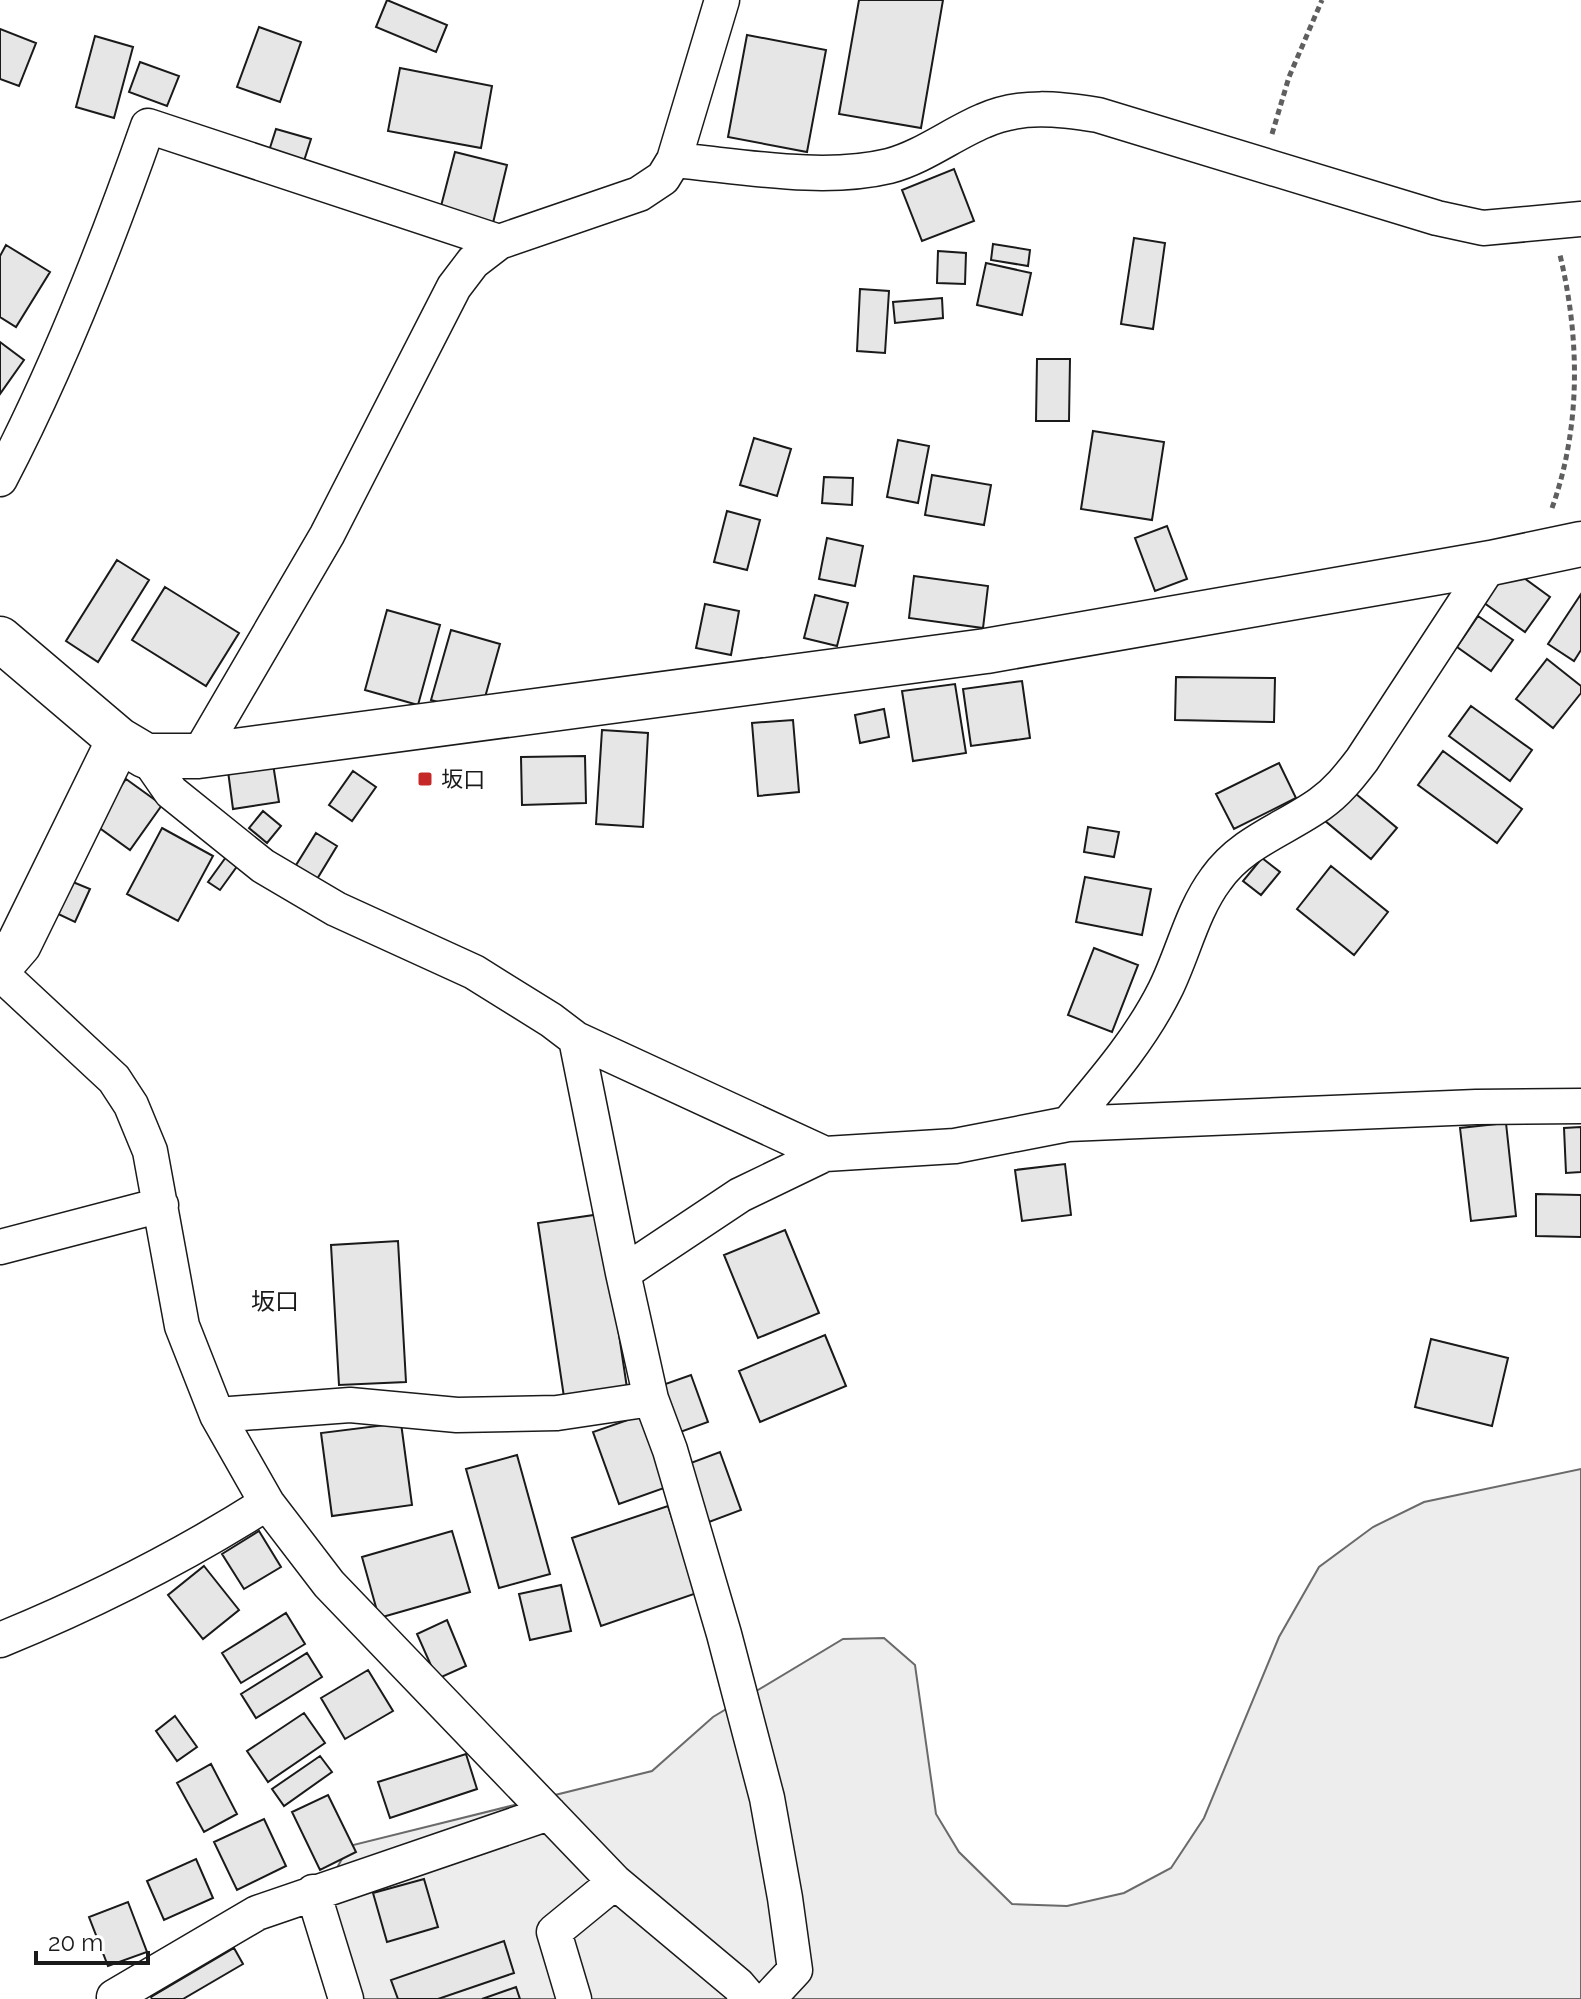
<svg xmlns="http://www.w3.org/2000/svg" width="1581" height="1999" font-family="Raleway,'Noto Sans JP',sans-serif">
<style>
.built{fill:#ededed;stroke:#6a6a6a;stroke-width:2}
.building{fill:#e6e6e6;stroke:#1a1a1a;stroke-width:2}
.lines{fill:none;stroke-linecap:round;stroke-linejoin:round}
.street-casing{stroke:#1a1a1a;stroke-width:37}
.secondary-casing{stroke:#1a1a1a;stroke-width:47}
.path{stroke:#5f5f5f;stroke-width:5;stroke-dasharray:6 4;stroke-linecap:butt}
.street{stroke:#fff;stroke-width:34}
.secondary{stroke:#fff;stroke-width:44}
.poi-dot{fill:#c62828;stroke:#fff;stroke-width:3}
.labels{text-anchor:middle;stroke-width:6;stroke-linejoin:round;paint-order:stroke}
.poi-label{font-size:22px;fill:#1a1a1a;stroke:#fff;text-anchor:start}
.neighbourhood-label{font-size:24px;fill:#1a1a1a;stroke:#fff}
</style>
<rect width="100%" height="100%" fill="#fff"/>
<path class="built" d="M1581,1469V1999H343L327,1886L349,1846L652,1771L713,1717L843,1639L884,1638L915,1665L936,1814L959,1852L1012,1904L1067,1906L1124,1893L1171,1868L1204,1818L1279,1637L1319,1567L1373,1527L1424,1502Z"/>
<path class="building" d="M387,0L447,25L436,52L376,27Z
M859,0H943L921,128L839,114Z
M259,27L301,42L280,102L237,87Z
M0,29L36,43L19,86L0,79Z
M747,35L826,50L807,152L728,137Z
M95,36L133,47L114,118L76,107Z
M140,62L179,76L167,106L129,92Z
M400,68L492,86L481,148L388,131Z
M276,129L311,139L303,164L268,154Z
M455,152L507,165L493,223L440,210Z
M954,169L974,221L922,241L902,190Z
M1134,238L1165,243L1153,329L1121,324Z
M993,244L1030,250L1028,266L991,260Z
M6,245L50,272L16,327L0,317V256Z
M938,251L966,253L965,284L937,283Z
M986,263L1031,273L1022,315L977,305Z
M860,289L889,291L885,353L857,351Z
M942,298L943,318L895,323L893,302Z
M0,342L24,360L0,394Z
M1037,359H1070L1069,421H1036Z
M1093,431L1164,442L1152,520L1081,509Z
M754,438L791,449L777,496L740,485Z
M898,440L929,446L918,503L887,497Z
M932,475L991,485L984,525L925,515Z
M824,477L853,478L852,505L822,503Z
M727,511L760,520L747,570L714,562Z
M1167,526L1187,579L1155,591L1135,538Z
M827,538L863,546L855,586L819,579Z
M117,560L149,580L98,662L66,641Z
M1506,565L1550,597L1525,632L1480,600Z
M914,576L988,586L983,628L909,618Z
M165,587L239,633L206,686L132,640Z
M1581,594V650L1574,661L1548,644Z
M815,595L848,603L837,646L804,638Z
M705,604L739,611L731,655L696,648Z
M387,610L440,625L418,705L365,690Z
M1478,616L1513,640L1491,671L1457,647Z
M451,630L500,644L480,715L431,700Z
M1547,659L1581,686V693L1553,728L1516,699Z
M1176,677L1275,678L1274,722L1175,720Z
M1022,681L1030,738L971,746L963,689Z
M955,684L966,753L913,761L902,691Z
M1471,706L1532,750L1510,781L1449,736Z
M884,709L889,737L860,743L855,715Z
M793,720L799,792L758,796L752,723Z
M602,730L648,733L643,827L596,824Z
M1443,751L1522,809L1497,843L1418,785Z
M585,756L586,803L522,805L521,757Z
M1279,763L1296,798L1234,829L1216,794Z
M273,764L279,802L233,809L228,771Z
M353,771L376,787L352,821L329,805Z
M126,779L162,805L130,850L94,824Z
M1350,789L1397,828L1371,859L1324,820Z
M263,811L281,826L267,843L249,828Z
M1088,827L1119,832L1114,857L1084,852Z
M162,828L213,856L178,921L127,894Z
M316,833L337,846L314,884L293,870Z
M226,857L238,865L220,890L208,882Z
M1262,858L1280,872L1261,895L1243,881Z
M1331,866L1388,912L1354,955L1297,909Z
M1085,877L1151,889L1142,935L1076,922Z
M68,880L90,889L75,922L54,912Z
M1094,948L1138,965L1112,1032L1068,1015Z
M1506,1123L1516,1216L1471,1221L1460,1128Z
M1581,1127V1172L1566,1173L1564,1128Z
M1065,1164L1071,1215L1022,1221L1015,1170Z
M1536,1194L1581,1195V1237L1536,1236Z
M601,1214L627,1388L564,1397L538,1223Z
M785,1230L819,1313L758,1338L724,1255Z
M398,1241L406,1382L339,1385L331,1245Z
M825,1335L846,1386L760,1422L739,1371Z
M1431,1339L1508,1358L1492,1426L1415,1407Z
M691,1375L708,1422L672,1435L654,1388Z
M642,1415L667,1487L619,1504L593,1432Z
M401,1423L412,1505L332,1516L321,1433Z
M720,1452L741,1510L709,1522L688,1464Z
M517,1455L550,1574L499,1588L466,1469Z
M668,1506L697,1593L601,1626L572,1538Z
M259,1531L281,1567L244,1589L222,1554Z
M452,1531L470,1592L379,1618L362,1557Z
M204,1566L239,1610L203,1639L168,1595Z
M561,1585L571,1631L530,1640L519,1594Z
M286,1613L305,1644L241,1683L222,1653Z
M447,1620L466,1666L437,1679L417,1634Z
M307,1653L322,1677L256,1718L241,1694Z
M368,1670L393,1711L345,1739L321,1698Z
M304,1713L325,1743L268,1782L247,1751Z
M175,1716L197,1747L177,1761L156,1731Z
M466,1754L477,1789L390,1818L378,1782Z
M320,1756L332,1772L284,1806L272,1789Z
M211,1764L237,1814L204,1832L177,1783Z
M328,1795L356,1852L320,1870L292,1812Z
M264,1819L286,1866L237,1890L214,1842Z
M196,1859L213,1898L164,1920L147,1881Z
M424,1879L438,1927L387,1942L373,1893Z
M128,1902L147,1952L108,1966L89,1917Z
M504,1941L514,1973L438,1999H398L391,1980Z
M234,1948L243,1964L183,1999H152L151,1997Z
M516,1987L520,1999H482Z"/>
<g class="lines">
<defs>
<path id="street" d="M674,160C741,166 823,182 889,166C923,157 952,134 983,121C1021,104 1059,109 1098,115L1437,218L1483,228L1581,219
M0,479C59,366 106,246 148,126L499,242
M146,756L171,792L263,866L336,909L474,972L551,1020L576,1039L825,1154L955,1146L1068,1124L1476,1107L1581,1106
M198,756L327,535L454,287L473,262L499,242L639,194L663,178L674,160L722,0
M0,973L114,1079L131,1105L150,1151L182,1326L217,1415L267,1503L329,1584L615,1882L738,1985L750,1999
M576,1039L623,1273L651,1399L670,1450L724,1634L767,1798L785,1898L795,1970L768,1999
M1068,1124C1104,1081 1140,1040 1165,990C1183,954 1192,911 1216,879C1242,842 1285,829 1320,804C1337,792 1349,777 1362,760L1491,563
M0,1247L161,1205
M623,1273L740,1195L825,1154
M217,1415L350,1405L457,1415L557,1413L651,1399
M0,1640C93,1602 182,1557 267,1503
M313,1892L346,1999
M115,1999L114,1997L257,1913L549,1813
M574,1999L554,1932L615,1882"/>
<path id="secondary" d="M0,639L119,740L146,756H198L986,651L1491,563L1581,544
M0,966L19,944L119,740"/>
</defs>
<use href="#street" class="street-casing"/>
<use href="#secondary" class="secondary-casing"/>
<path class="path" d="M1272,134L1289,77L1322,0
M1552,508C1581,427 1580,339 1560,255"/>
<use href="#street" class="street"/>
<use href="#secondary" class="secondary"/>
</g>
<rect class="poi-dot" x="417" y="771" width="16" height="16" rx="4"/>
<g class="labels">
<g class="poi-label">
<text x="441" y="787">坂口</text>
</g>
<g class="neighbourhood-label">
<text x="275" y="1310">坂口</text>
</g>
</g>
<path d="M36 1951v12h112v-12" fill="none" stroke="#1a1a1a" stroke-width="4"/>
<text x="48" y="1951" font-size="24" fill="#1a1a1a" stroke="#ffffff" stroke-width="6" paint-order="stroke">20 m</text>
</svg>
